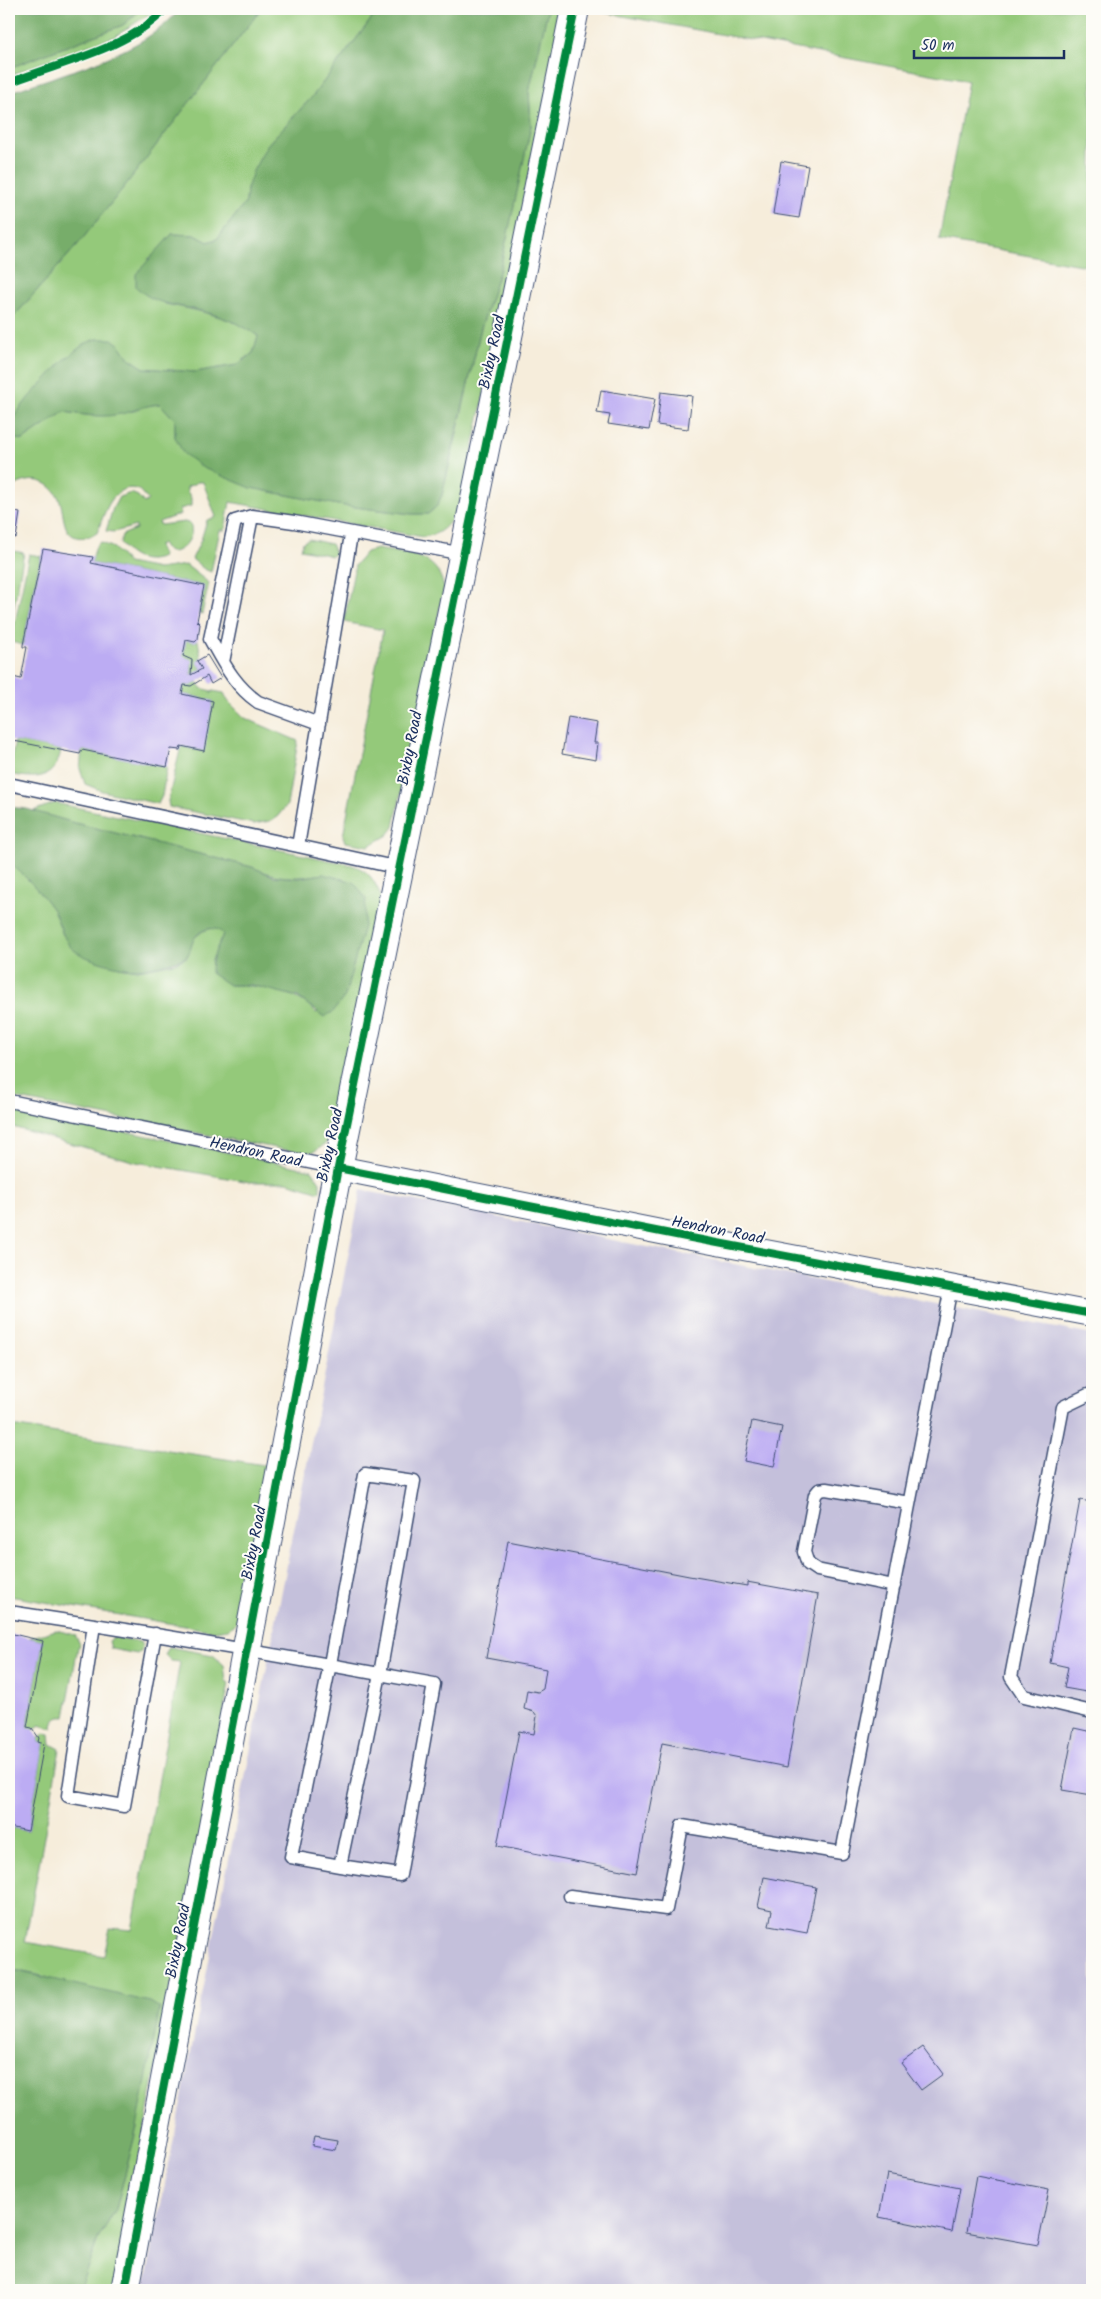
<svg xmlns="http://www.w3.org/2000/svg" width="1101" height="2299" font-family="Kalam,sans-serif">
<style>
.industrial{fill:#c4c0db}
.green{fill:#94c97a;stroke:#587c6c}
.forest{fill:#77ad6a;stroke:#496e64}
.building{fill:#bcacf3}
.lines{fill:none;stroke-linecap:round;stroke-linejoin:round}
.lane-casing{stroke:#3c4c71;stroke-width:15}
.street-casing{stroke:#3c4c71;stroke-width:26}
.secondary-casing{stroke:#3c4c71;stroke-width:30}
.lane{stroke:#fff;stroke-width:12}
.street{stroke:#fff;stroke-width:24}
.secondary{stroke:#fff;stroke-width:28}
.cycleway-casing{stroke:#fdfcf7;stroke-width:11}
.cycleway{stroke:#00873e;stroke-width:8}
.labels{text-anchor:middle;stroke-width:4;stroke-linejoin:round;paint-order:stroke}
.street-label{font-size:16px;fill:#1b2f5e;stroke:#fdfcf7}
</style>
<rect width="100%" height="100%" fill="#fdfcf7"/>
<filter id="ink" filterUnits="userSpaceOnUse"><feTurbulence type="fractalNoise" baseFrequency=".02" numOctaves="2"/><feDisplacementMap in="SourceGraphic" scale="10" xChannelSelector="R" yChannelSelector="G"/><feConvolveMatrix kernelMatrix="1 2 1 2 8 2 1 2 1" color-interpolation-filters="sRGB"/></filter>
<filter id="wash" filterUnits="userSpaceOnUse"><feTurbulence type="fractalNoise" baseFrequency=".0096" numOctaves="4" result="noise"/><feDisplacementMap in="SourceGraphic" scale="20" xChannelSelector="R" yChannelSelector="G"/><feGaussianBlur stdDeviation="1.12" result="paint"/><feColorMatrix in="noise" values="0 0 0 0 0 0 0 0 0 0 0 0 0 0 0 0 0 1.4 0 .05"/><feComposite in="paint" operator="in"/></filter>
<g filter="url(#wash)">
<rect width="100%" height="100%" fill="#f6eddb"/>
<path class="industrial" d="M361,1190L1092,1335V2290H144Z"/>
<path class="green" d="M142,9H157L114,37L60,56L9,76V68L123,25Z
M261,9H379L312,97L267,145L247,189L246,202L217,239L208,242L195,235L172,234L160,250L148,259L165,304C196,310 233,317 258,336L253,353L237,365L195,372L144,368L129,358L120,345L84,344C55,368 31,394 9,423V322L79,243L124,187Z
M548,9H564L465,486C457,510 451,534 423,537L230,502L225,530H220L211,572L204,569L192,559L201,540L207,520L216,517L203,482H198L187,487V491L191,498V506L180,509L181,514L159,522L160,525L185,522L190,524C196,536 183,553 170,552C167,552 164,546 162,543L158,546L163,557C146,564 130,559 120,543L122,535L136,529V526L114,532L106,531L113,508L119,497L131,493L138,496L144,503L148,500L139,490C113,480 104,515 97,533C88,538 75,541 68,531C63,524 63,510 60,501C51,477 27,475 9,490V438L23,440L64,412L93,416L134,411L144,406L161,404L175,420V437L251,488L338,505L412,514H428L437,506L442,495L456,438L481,328L500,269L531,126L529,92Z
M586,9H1092V267L939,240L968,81Z
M309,539L331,544L335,553L332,556L301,549L303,542Z
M100,542L114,548L128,563L158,569L186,565L209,583L202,614L199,613L204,586L91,563L96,546Z
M377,549C408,555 437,552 444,588L394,827L388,835L369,846L345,842L343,836L383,630L344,622L355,565L366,552Z
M9,550L24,553L9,633Z
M29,554L41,556L23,645L11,642Z
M186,640L193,642L198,640L201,658L197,662L202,669L191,675L192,660L183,656Z
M197,682L201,688L212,691L211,694L213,691L224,693L228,701L245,718L298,741L287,805L277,817L270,821L254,824L169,807L168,801L181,746L203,751L213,701L182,694L184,685L191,686Z
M15,741L61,750C55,782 35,779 9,774Z
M82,750L167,767L162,796L158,804L102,791L85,784L80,769Z
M55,803L352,865C369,870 375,881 381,897L331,1138C322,1147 315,1154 302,1153L9,1097V862L34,884L54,911L63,935L119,967L138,970L175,963L187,957L194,938L203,931L213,928L220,930L223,934L211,962L229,985C255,985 299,990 316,1013L345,996L350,975L323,874C294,879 279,879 252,867L71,822L33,811Z
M9,1109L138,1134L312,1170L320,1182V1192L287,1182H250L136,1162L9,1126Z
M9,1427H18L271,1466L239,1620L228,1629L214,1631L9,1596Z
M56,1630L75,1635L79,1642L65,1717C58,1716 54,1719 52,1726L53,1729L40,1725L33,1730L27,1727L43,1641L29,1638Z
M114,1637L140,1642L142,1646L141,1651L137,1654L111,1649L109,1641Z
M169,1647L213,1655L224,1665L226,1681L229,1683L114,2290H79L98,2239L116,2209L137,2127L47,1977L9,1969V1827L28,1831L44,1744L38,1742L39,1738L45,1733L50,1734L51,1744L60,1749L25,1942L104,1956L110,1928L132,1930L180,1662L171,1661L165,1655Z"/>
<path class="forest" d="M9,9H142L123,25L9,68Z
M180,9H261L124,187L79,243L9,322V93C63,72 143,55 180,9Z
M379,9H548L529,92L531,126L512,215L500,269L481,328L442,495L437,506L428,514H412L338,505L251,488L203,468L183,453L175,437V420L160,404C143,405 132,413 115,415C98,418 81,414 64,412L23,440L9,438V423L29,397L64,360L84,344L96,339H112L120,345L129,358L144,368L195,372L237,365L253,353L258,336C241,323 215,314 193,309C170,304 154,304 136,287V274L172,234L195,235L208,242L217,239L246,202L247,189L253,171L267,145L312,97Z
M9,807L27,809L71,822L252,867L273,876L299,878L323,874L354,882L366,899L364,926L345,996L333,1012L324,1017L298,997L251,985H229L211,973C210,959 218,948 223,934C215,924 200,929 194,939C191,944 191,952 187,956C182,961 143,970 136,969C120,969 77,958 69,945C61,934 59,920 53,910C40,891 26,877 9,862Z
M9,1969L150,2002L160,2008L137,2127L116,2209L98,2239L79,2290H9Z"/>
<g id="blocks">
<path class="building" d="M781,161L808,166L799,218L773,214Z
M601,390L655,399L649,430L608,424L610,415L597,413Z
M661,392L692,396L688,429L657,425Z
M9,511L20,513L16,538L9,536Z
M43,549L93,557L91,563L204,586L197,621L200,624L198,639L195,642L186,640L183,656L192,660L191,675L202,669L197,661L207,655L221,678L211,684L207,676L191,686L184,685L182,694L213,701L204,751L181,746L180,750L171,749L167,767L82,750L80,754L9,740V676L21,679L27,647H23V645Z
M568,718L597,723L594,743H598L596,760L562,754Z
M752,1421L782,1427L774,1467L744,1461Z
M1080,1500L1092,1502V1693L1064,1688L1068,1667L1050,1663Z
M508,1541L689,1576L747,1586V1582L818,1595L787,1767L662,1743L637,1873L497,1846L519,1731L534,1734L537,1716L534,1712L524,1709L527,1690L538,1692L543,1689L546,1669L486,1658Z
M9,1633L43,1641L27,1727L32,1728L39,1738L38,1742L44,1744L28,1831L9,1827Z
M1074,1728L1092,1732V1795L1062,1790Z
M764,1877L816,1887L807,1933L769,1926L772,1910L758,1907Z
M923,2047L943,2074L921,2090L901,2063Z
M314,2136L338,2140L336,2150L312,2146Z
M887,2174L960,2188L952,2232L879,2217Z
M976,2176L1049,2190L1038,2245L966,2232Z"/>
</g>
</g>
<g filter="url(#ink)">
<use href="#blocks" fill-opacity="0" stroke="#3c4c71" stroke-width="1"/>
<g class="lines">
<defs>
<path id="lane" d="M351,535L298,846L399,868
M223,662L252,516
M319,724L258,702C234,685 224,664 210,639L235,521L252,516L294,522L463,554
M9,784L298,846
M9,1101L338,1168
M1092,1396L1088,1395L1063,1407L1011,1677L1024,1696L1092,1712
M894,1586L817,1570L808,1564L804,1552L815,1495L819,1490L826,1489L909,1503
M9,1612L94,1625
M155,1634L124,1806L68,1796L94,1625C208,1643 321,1663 434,1684L400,1875L340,1866L380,1674L414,1481L365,1474L330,1664L291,1857L340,1866
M570,1896L666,1909L682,1826L842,1853L951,1287"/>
<path id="street" d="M338,1168L686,1237L1092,1314"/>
<path id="secondary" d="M125,2290L338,1168L575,9"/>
</defs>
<use href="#lane" class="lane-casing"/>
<use href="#street" class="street-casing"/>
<use href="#secondary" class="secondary-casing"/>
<use href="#lane" class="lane"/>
<use href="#street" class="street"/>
<use href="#secondary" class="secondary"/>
<defs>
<path id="cycleway" d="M9,83C61,62 126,50 166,9
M338,1168L686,1237L1092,1314
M125,2290L338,1168L575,9"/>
</defs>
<use href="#cycleway" class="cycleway-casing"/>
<use href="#cycleway" class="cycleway"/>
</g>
</g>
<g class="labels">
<g class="street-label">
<text transform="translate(491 352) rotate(-78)" y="6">Bixby Road</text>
<text transform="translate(409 748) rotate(-79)" y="6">Bixby Road</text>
<text transform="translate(329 1145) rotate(-78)" y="6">Bixby Road</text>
<text transform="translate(256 1151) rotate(12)" y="6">Hendron Road</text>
<text transform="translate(718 1229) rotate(11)" y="6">Hendron Road</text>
<text transform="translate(253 1543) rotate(-79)" y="6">Bixby Road</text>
<text transform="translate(177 1941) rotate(-79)" y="6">Bixby Road</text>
</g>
</g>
<rect width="1101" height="2299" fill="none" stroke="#fdfcf7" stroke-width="30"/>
<path d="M914 50v8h150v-8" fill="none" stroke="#1b2f5e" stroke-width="2.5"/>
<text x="921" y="50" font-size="15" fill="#1b2f5e" stroke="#fdfcf7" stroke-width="4" paint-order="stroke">50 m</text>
</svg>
